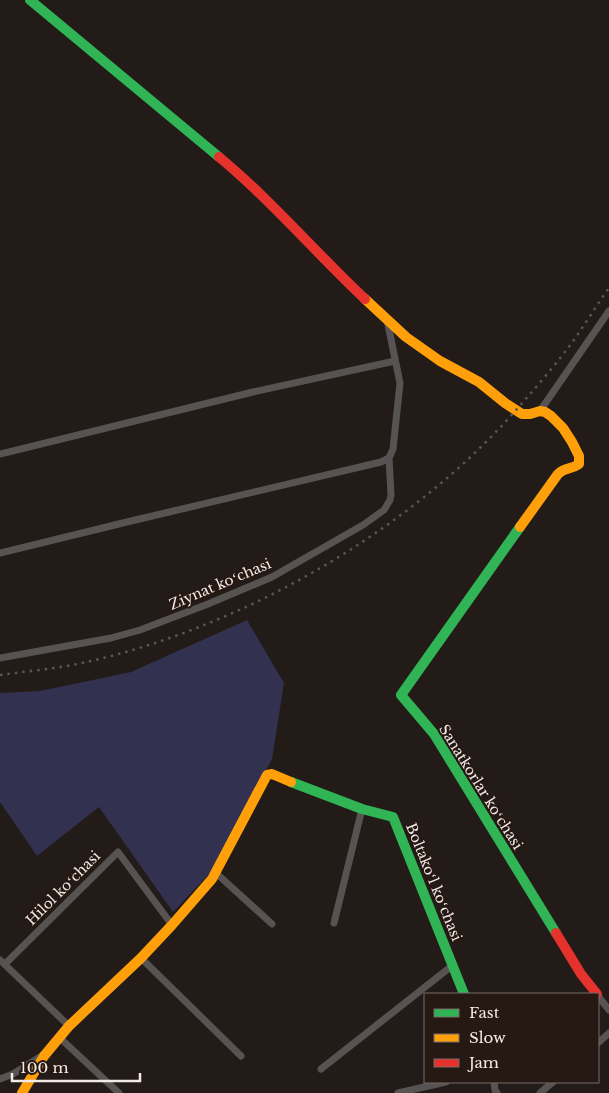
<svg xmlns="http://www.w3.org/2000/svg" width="609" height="1093" font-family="'Libre Baskerville',serif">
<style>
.green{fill:#32314f}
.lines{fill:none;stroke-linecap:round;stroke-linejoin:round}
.street{stroke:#575352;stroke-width:7}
.fast{stroke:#30b455;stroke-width:10}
.slow{stroke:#ff9f0a;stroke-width:10}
.jam{stroke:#e5322d;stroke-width:10}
.rail{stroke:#5a5654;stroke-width:2.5;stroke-dasharray:2.5 5;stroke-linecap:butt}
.labels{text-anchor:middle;stroke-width:4;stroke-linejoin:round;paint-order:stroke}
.street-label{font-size:14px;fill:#f3eae6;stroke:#261914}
</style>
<rect width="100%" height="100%" fill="#221b18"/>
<path class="green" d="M247,620L284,683L272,759L212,871L173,912L99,807L37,856L0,802V693L40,691L131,672Z"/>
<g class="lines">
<path class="street" d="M540,411L609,311
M0,454L253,392L395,361
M0,553L131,521L381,462L389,458L393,449L400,383L387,320
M0,658L111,638L140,630L208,604L272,577L363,525L384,510L390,500L391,495L389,458
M216,873L272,924
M334,923L362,809
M141,958L241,1056
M0,960L69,1026
M5,964L118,852L172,925
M598,996L609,1010
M60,1038L119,1093
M598,1043L609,1033
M321,1069L453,965
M0,1079L13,1074L43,1055
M494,1082L495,1090L497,1093
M398,1093L446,1082
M540,1093L553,1082"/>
<path class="fast" d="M30,0L219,157
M520,527L401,695L434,734L556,933
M291,782L362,809L393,817L464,994"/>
<path class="slow" d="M365,299L406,337L440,361L479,382L505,403L522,414H530L540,411L545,412L551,416L563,428L572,442L579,456V464C571,470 565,467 558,474L520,527
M22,1093L44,1056L69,1026L141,958L172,925L212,879L267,775L272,774L291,782"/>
<path class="jam" d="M219,157C271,200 316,253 365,299
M556,933L581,974L597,994"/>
<path class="rail" d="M0,675C27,671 55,669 82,663C243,628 416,528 523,402C539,384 556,364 571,344C584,326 596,306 609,288"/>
</g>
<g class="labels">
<g class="street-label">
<text transform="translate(220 584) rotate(-23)" y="5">Ziynat koʻchasi</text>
<text transform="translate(481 787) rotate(58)" y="5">Sanatkorlar koʻchasi</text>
<text transform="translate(434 882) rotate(68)" y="5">Boltakoʻl koʻchasi</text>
<text transform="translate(63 888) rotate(-45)" y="5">Hilol koʻchasi</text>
</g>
</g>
<rect x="424" y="993" width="175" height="90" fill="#261914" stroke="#786d68"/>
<rect x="434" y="1009" width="25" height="8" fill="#30b455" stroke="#786d68"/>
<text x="469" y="1018" font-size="15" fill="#f3eae6">Fast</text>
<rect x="434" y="1034" width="25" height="8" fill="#ff9f0a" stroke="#786d68"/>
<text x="469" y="1043" font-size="15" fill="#f3eae6">Slow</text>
<rect x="434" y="1059" width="25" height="8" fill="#e5322d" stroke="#786d68"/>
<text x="469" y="1068" font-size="15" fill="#f3eae6">Jam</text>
<path d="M12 1073v8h128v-8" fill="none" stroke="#f3eae6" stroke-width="2.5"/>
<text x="20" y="1073" font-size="15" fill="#f3eae6" stroke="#261914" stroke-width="4" paint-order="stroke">100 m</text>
</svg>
